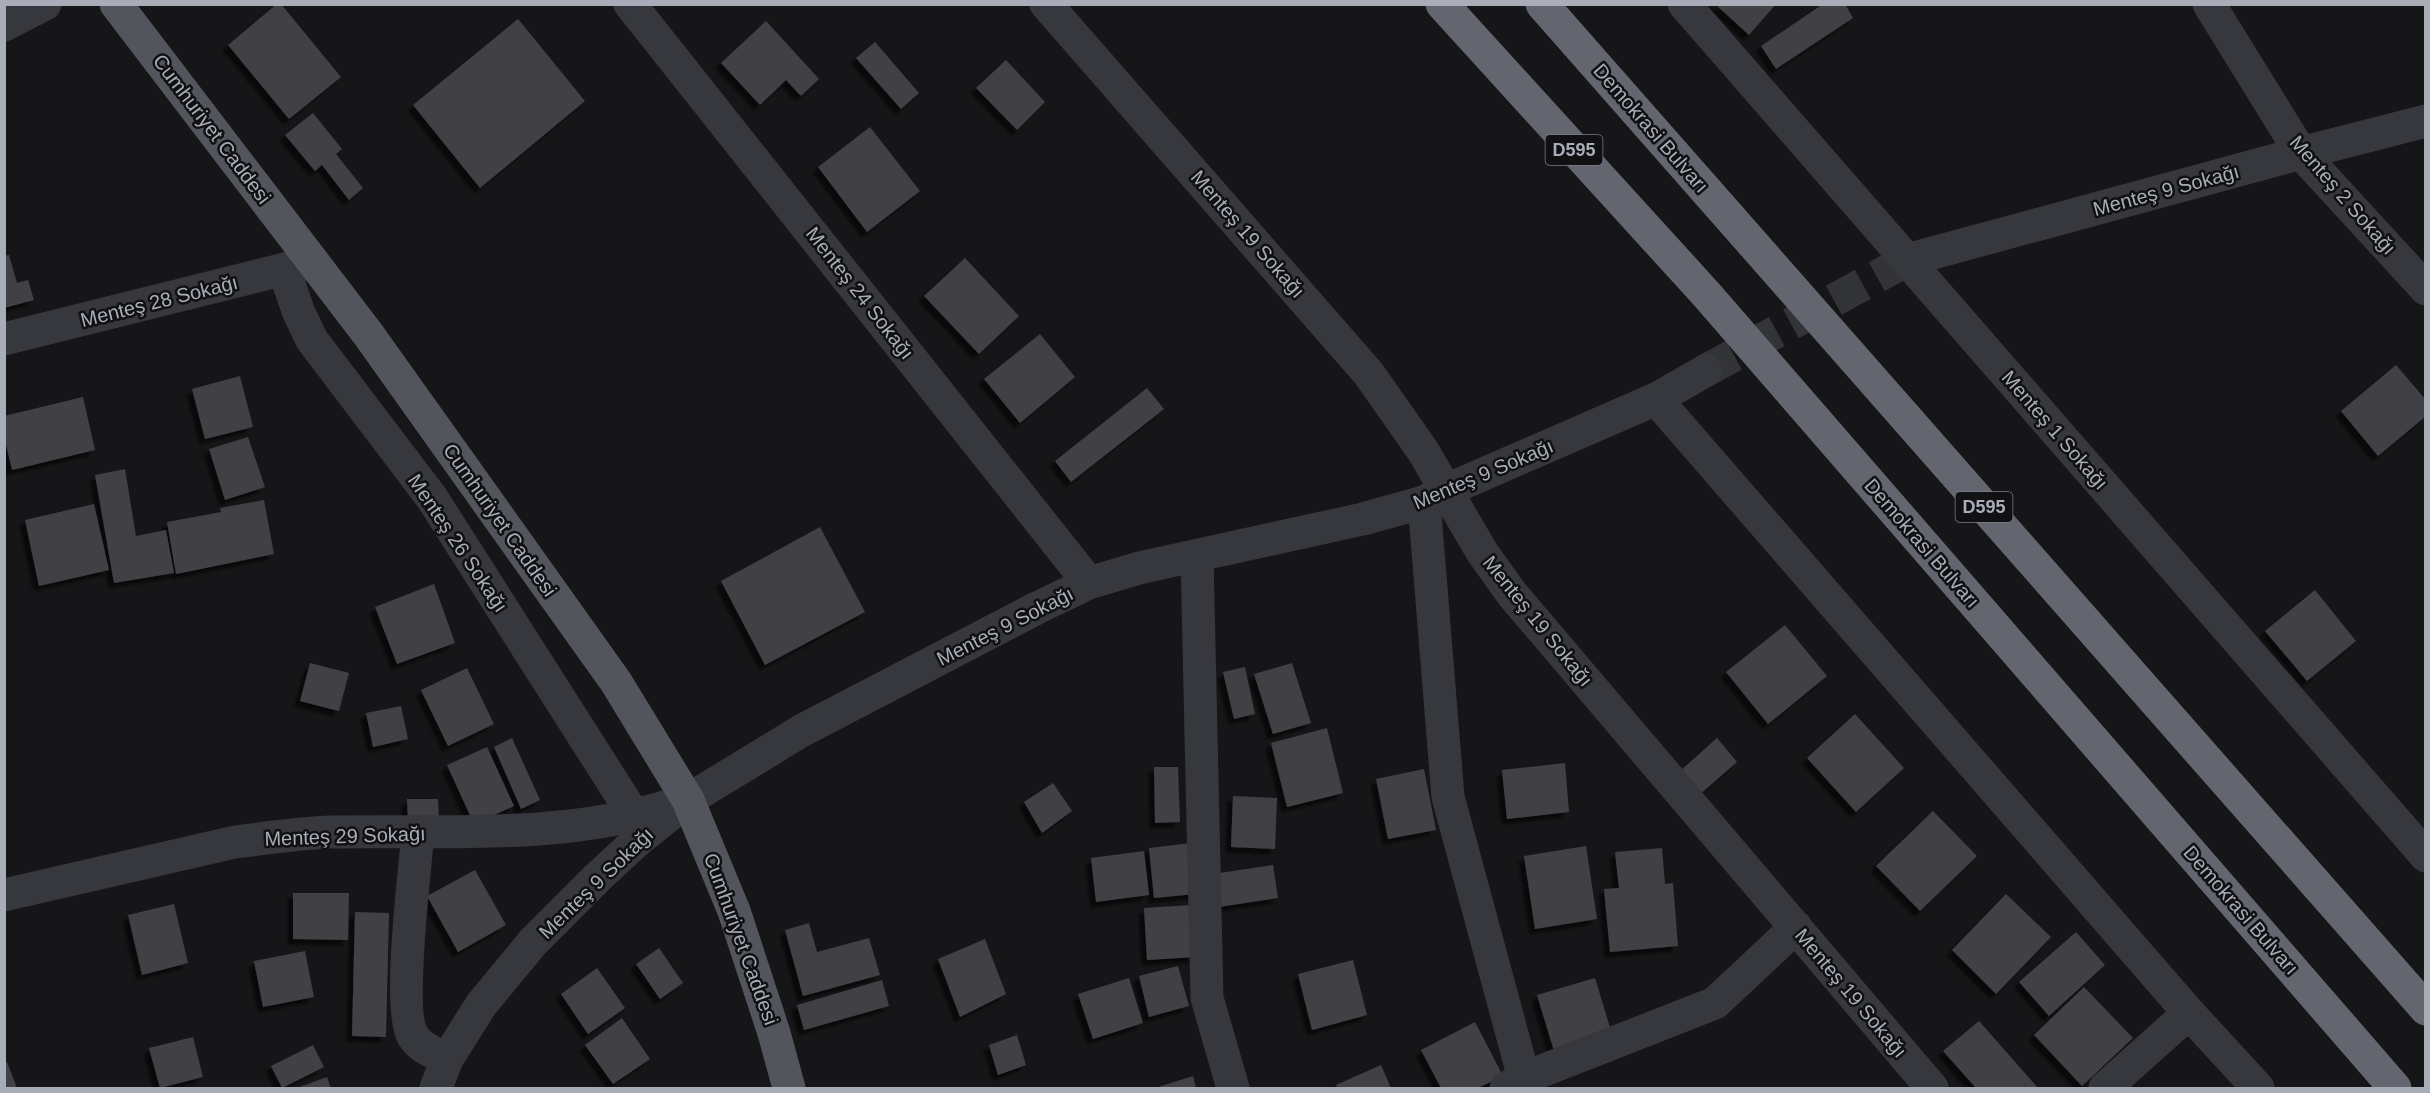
<svg xmlns="http://www.w3.org/2000/svg" width="2430" height="1093" font-family="Helvetica,sans-serif">
<style>
.building{fill:#404145;filter:url(#shadow)}
.lines{fill:none;stroke-linecap:round;stroke-linejoin:round}
.minor-tunnel{stroke:#333438;stroke-width:33;stroke-dasharray:33 16;stroke-linecap:butt}
.minor{stroke:#37383d;stroke-width:33}
.major{stroke:#53555c;stroke-width:33}
.highway{stroke:#63666e;stroke-width:33}
.labels{text-anchor:middle;stroke-width:5;stroke-linejoin:round;paint-order:stroke}
.shield{fill:#111113;stroke:#7b7e86;stroke-width:1.5}
.shield-label{font-size:18px;font-weight:bold;fill:#a8adb8}
.street-label{font-size:20px;fill:#a8adb8;stroke:#111113}
</style>
<defs>
<filter id="shadow"><feDropShadow dx="-5.5" dy="5.5" stdDeviation="1.5" flood-color="#0009"/></filter>
</defs>
<rect width="100%" height="100%" fill="#161618"/>
<path class="building" d="M277,4H281L341,77L289,119L228,45Z
M1715,4H1776L1749,35Z
M1823,4H1845L1853,18L1776,69L1761,46Z
M518,19L585,101L480,188L413,105Z
M766,21L819,79L801,96L786,80L760,105L721,63Z
M875,42L919,93L901,109L856,58Z
M1006,60L1045,102L1017,130L976,88Z
M313,113L342,149L336,154L363,188L349,200L322,165L315,171L285,135Z
M870,127L920,191L867,232L818,167Z
M9,255L17,283L28,280L34,300L4,308V256Z
M965,258L1019,316L979,354L924,296Z
M1040,334L1075,377L1020,423L984,379Z
M2396,365L2426,400V416L2378,456L2341,411Z
M240,376L253,427L205,439L192,389Z
M1147,388L1164,409L1071,482L1055,461Z
M83,397L95,450L12,470L4,436V416Z
M248,437L265,487L225,500L209,449Z
M125,469L136,536L166,530L174,573L114,583L95,475Z
M264,500L274,554L176,574L167,522L221,512L220,508Z
M94,504L109,570L39,586L25,520Z
M820,527L865,612L765,665L721,581Z
M434,584L455,643L397,664L375,607Z
M2315,590L2356,641L2307,681L2265,631Z
M1785,625L1827,676L1768,724L1726,672Z
M310,663L349,673L339,711L300,701Z
M1292,663L1311,723L1273,734L1254,674Z
M1245,667L1255,714L1234,719L1223,672Z
M467,668L494,724L448,746L421,690Z
M401,706L408,739L373,747L366,713Z
M1855,714L1904,768L1856,812L1807,758Z
M1327,728L1343,793L1287,807L1271,743Z
M512,738L540,800L521,809L494,747Z
M1717,738L1737,762L1699,795L1679,772Z
M487,747L514,806L474,824L447,765Z
M1565,763L1569,812L1507,819L1502,770Z
M1154,767H1178L1180,822L1155,823Z
M1424,769L1436,830L1388,839L1376,779Z
M1053,783L1072,811L1042,833L1024,802Z
M1233,796L1277,798L1275,849L1231,847Z
M407,799H438L439,821L408,822Z
M1933,811L1977,856L1920,911L1876,866Z
M1191,843L1196,894L1154,898L1149,848Z
M1586,846L1597,919L1535,929L1524,856Z
M1662,848L1665,884L1673,883L1678,946L1610,952L1604,889L1619,888L1615,852Z
M1144,851L1149,895L1096,902L1091,858Z
M1273,865L1278,898L1219,907L1213,874Z
M475,870L506,925L458,952L427,896Z
M293,893H349L348,940L293,939Z
M2006,894L2051,937L1996,994L1952,950Z
M174,904L188,963L142,975L128,915Z
M1191,905L1195,957L1147,960L1144,908Z
M355,912L389,913L386,1037L352,1036Z
M809,923L817,952L869,938L880,975L803,996L785,930Z
M2076,932L2105,965L2049,1016L2019,982Z
M985,939L1006,994L960,1017L938,959Z
M659,948L683,983L660,999L636,964Z
M305,951L314,997L263,1007L254,961Z
M1353,960L1367,1015L1312,1030L1298,974Z
M1178,966L1189,1006L1149,1017L1139,976Z
M597,968L625,1008L588,1034L561,994Z
M1129,978L1143,1023L1093,1039L1078,994Z
M1595,978L1612,1034L1554,1051L1537,995Z
M882,980L889,1006L804,1030L797,1005Z
M2084,987L2133,1038L2082,1086L2034,1035Z
M622,1018L650,1059L613,1084L585,1045Z
M1979,1021L2038,1088H1976L1943,1051Z
M1475,1022L1503,1076L1478,1088H1441L1421,1050Z
M1017,1035L1026,1065L998,1075L989,1045Z
M193,1037L203,1077L160,1088L149,1048Z
M313,1045L324,1067L282,1088L271,1066Z
M7,1062L17,1088H4V1063Z
M1381,1065L1391,1088H1338L1336,1085Z
M1193,1076L1196,1088H1155Z
M327,1077L331,1088H297Z"/>
<g class="lines">
<path class="minor-tunnel" d="M1705,371L1907,260"/>
<path class="minor" d="M630,4L1089,583
M1046,4L1369,374L1423,451L1482,552L1512,594L1932,1088
M1684,4L2426,856
M2209,4L2301,153L2426,289
M4,25L45,4
M1907,260L2301,153L2426,121
M284,270L299,313L312,340L432,498L635,817
M4,339L305,264
M1656,399L2189,1013L2258,1088
M1424,502L1448,797L1524,1078
M1197,557L1207,998L1233,1088
M418,833C415,869 397,1011 413,1036C420,1048 435,1053 447,1059
M4,895L235,842C267,838 299,833 331,832C442,830 564,840 671,805
M436,1088L447,1059L481,1005L533,942L597,878L638,840L688,800L801,731L1037,608L1089,583L1139,568L1363,519L1424,502L1447,490L1656,399L1705,371
M1506,1088L1524,1078L1715,1003L1796,927
M2105,1088L2189,1013"/>
<path class="major" d="M116,4L368,334L616,682L688,800L734,911L774,1033L789,1088"/>
<path class="highway" d="M1442,4L1707,295L2395,1088
M1542,4L2426,1009"/>
</g>
<g class="labels">
<g class="shield">
<rect x="1545.5" y="135" width="57" height="30" rx="4.5"/>
<rect x="1955.5" y="492" width="57" height="30" rx="4.5"/>
</g>
<g class="shield-label">
<text x="1574" y="156">D595</text>
<text x="1984" y="513">D595</text>
</g>
<g class="street-label">
<text transform="translate(1651 128) rotate(49)" y="7">Demokrasi Bulvarı</text>
<text transform="translate(212 129) rotate(53)" y="7">Cumhuriyet Caddesi</text>
<text transform="translate(2166 190) rotate(-15)" y="7">Menteş 9 Sokağı</text>
<text transform="translate(2343 195) rotate(49)" y="7">Menteş 2 Sokağı</text>
<text transform="translate(1248 234) rotate(49)" y="7">Menteş 19 Sokağı</text>
<text transform="translate(860 293) rotate(52)" y="7">Menteş 24 Sokağı</text>
<text transform="translate(159 301) rotate(-14)" y="7">Menteş 28 Sokağı</text>
<text transform="translate(2055 430) rotate(49)" y="7">Menteş 1 Sokağı</text>
<text transform="translate(1483 474) rotate(-23)" y="7">Menteş 9 Sokağı</text>
<text transform="translate(500 520) rotate(55)" y="7">Cumhuriyet Caddesi</text>
<text transform="translate(458 543) rotate(56)" y="7">Menteş 26 Sokağı</text>
<text transform="translate(1922 543) rotate(49)" y="7">Demokrasi Bulvarı</text>
<text transform="translate(1538 621) rotate(51)" y="7">Menteş 19 Sokağı</text>
<text transform="translate(1005 626) rotate(-27)" y="7">Menteş 9 Sokağı</text>
<text transform="translate(345 836) rotate(-2)" y="7">Menteş 29 Sokağı</text>
<text transform="translate(596 883) rotate(-44)" y="7">Menteş 9 Sokağı</text>
<text transform="translate(2241 910) rotate(49)" y="7">Demokrasi Bulvarı</text>
<text transform="translate(741 939) rotate(70)" y="7">Cumhuriyet Caddesi</text>
<text transform="translate(1851 993) rotate(50)" y="7">Menteş 19 Sokağı</text>
</g>
</g>
<rect width="2430" height="1093" fill="none" stroke="#a8adb8" stroke-width="12"/>
</svg>
